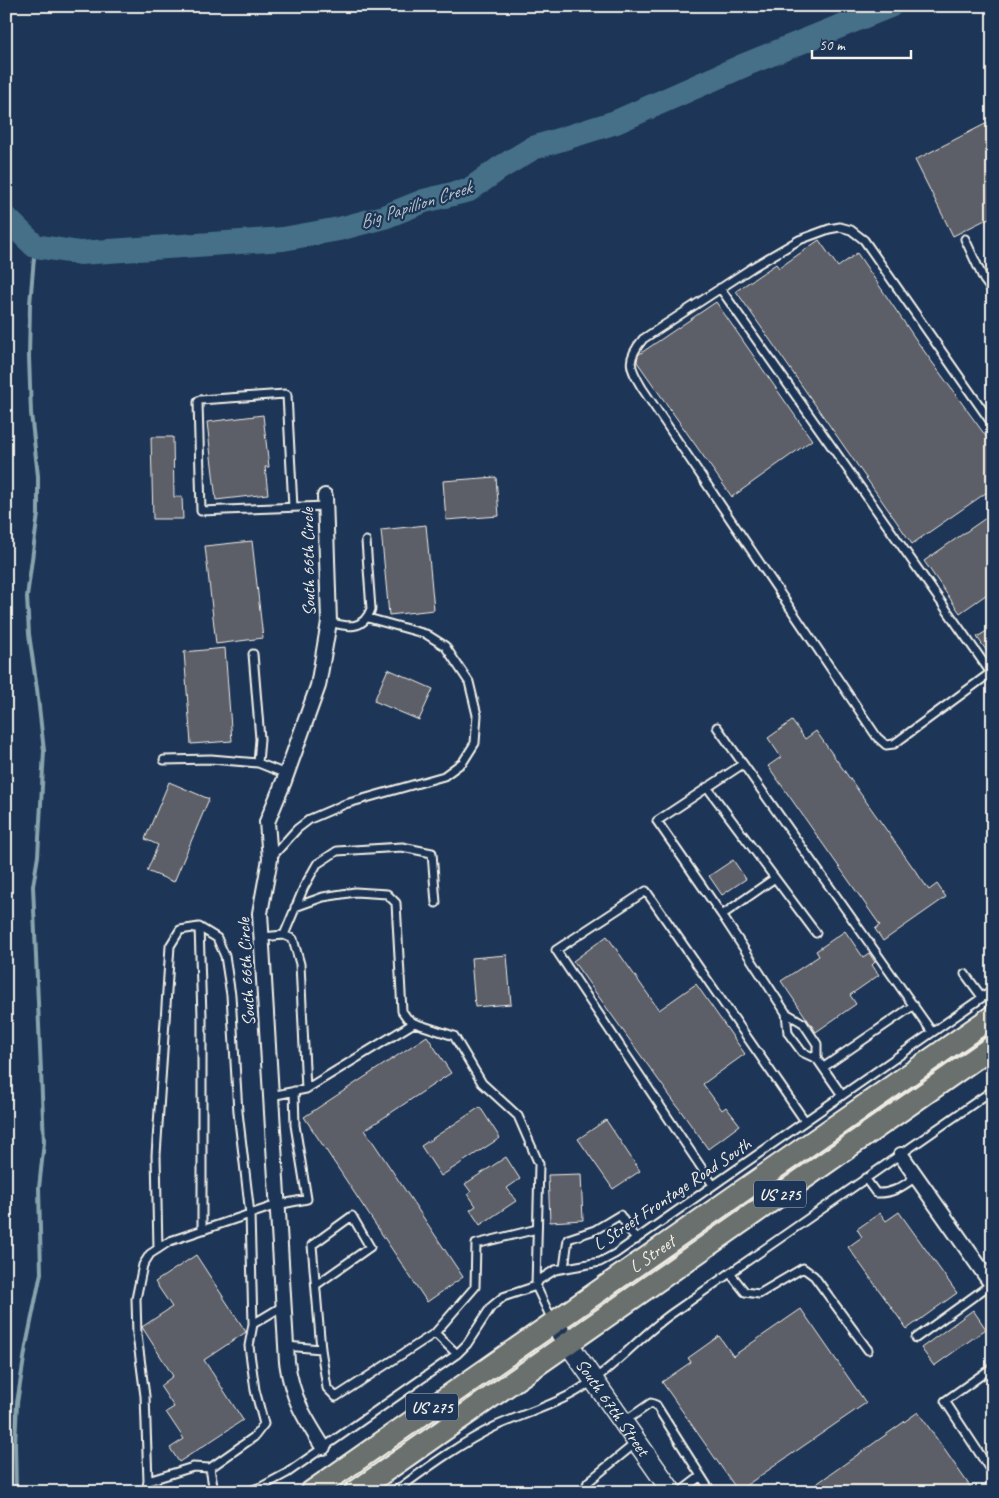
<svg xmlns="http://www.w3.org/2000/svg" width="999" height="1498" font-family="Caveat,sans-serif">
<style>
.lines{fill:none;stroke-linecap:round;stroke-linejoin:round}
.stream{stroke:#8aa4ae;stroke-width:4}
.river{stroke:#447088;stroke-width:24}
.building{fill:#5d5e67;stroke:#f4f1e8}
.lane-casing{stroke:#f4f1e8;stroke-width:11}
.street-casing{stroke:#f4f1e8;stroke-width:18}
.secondary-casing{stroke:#f4f1e8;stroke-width:22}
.primary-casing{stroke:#f4f1e8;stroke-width:25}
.lane{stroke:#1d3557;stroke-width:7}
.street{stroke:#1d3557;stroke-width:14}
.secondary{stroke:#1d3557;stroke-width:19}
.primary{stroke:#6b706d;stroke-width:21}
.labels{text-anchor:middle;stroke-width:4.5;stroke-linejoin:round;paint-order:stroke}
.shield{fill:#1d3557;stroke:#b4b9bc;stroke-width:1}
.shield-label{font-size:16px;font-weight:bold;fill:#f4f1e8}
.street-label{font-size:18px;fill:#f4f1e8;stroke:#1d3557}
.water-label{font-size:19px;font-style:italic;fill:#b6c4c6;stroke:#1d3557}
</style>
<rect width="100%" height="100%" fill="#1d3557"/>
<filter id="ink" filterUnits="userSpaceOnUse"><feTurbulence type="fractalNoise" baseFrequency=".02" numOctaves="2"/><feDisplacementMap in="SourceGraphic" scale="10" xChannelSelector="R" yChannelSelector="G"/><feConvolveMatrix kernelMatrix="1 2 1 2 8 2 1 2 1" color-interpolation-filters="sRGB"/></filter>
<g filter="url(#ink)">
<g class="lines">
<path class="stream" d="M16,1492L15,1444L17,1403L26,1346L41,1273L39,1188L44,1142L33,886L38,856L44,751L37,689L29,634L27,597L38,514V476L31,413L29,357L30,304L35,246"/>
<path class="river" d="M6,218L35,246L80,253L283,239L339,229L384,217L424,201L469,190L500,168L533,148L616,122L747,64L890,6"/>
</g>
<path class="building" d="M993,120V216L953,236L915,160Z
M819,240L838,267L857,253L919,344L993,446V488L912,544L736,291L776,264L779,268Z
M716,302L812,440L732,497L637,362L638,355Z
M263,415L269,467H265L268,494L216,500L207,422Z
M151,437H173L174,497H182L183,519H153Z
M496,477L499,516L446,520L443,481Z
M993,513V590L960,613L924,561Z
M426,525L434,610L389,615L381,530Z
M252,541L263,638L216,644L205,546Z
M993,627V660L977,637Z
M225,648L232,741L191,744L184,652Z
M388,669L433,689L419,720L374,701Z
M792,721L805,739L816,731L929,890L937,884L946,897L883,941L875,929L880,925L768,766L781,757L768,738Z
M169,782L209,799L174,882L147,871L158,845L145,839Z
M733,860L746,879L722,895L709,876Z
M845,931L863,957L869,953L875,962L872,965L879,975L850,995L856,1004L816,1032L781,981L819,956L816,951Z
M607,936L659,1010L696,984L745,1054L703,1084L722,1110L726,1107L740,1125L708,1149L573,961Z
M507,955L511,1004L475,1007L471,958Z
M427,1036L451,1073L365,1130L463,1277L427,1302L304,1117Z
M480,1107L500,1138L441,1176L421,1146Z
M606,1120L640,1171L613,1189L578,1139Z
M506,1157L520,1179L507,1188L516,1201L480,1225L470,1210L476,1206L468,1194L471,1192L465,1184Z
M581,1174L583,1220L550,1222L548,1175Z
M899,1212L957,1293L907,1329L848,1247L862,1237L857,1229L880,1213L886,1221Z
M196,1255L246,1332L204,1360L243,1420L179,1462L170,1448L184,1439L166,1412L174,1407L160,1386L173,1376L142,1327L172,1307L155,1282Z
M801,1309L866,1403L738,1491L662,1382L691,1362L688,1358L719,1336L733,1356Z
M973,1310L986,1329L934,1366L921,1348Z
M918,1412L974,1492H805Z"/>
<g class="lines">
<defs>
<path id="lane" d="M965,239L984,280L993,292
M984,280L993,274
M720,288L991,673
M993,425L864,240L851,230L840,227L829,229L799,240L753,267L643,339C626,360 629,366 642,388L877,737L886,745L894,744L993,671
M293,507L287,395L285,394L200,400L198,402L201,511L326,506
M329,622C347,627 363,631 371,609L366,541
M253,654L260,739L258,763
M717,727L932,1032
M164,760L211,759L258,763L286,774
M743,764L657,821L722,915L786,1013L788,1033L802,1052L817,1059L842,1095
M707,787L816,933
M270,859L297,829L310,819L345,804L444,776L463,762L475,743L477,715L469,682L445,646L426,634L368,618
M295,907L323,897L355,892L387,894L396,903L402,1011L407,1018L414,1023
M722,915L775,878
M199,927L202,1016V1230
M284,935L304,887L317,864L337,851L402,847L432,853L436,903
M262,937L284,935L293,939L300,964L306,1089
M965,974L982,997
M786,1013L803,1023L817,1044V1059
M824,1067L914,1005
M271,1096L306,1089L414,1023L454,1036L482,1083L518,1116L539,1164L536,1286L552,1320
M865,1178L876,1193C893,1194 903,1186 916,1177
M713,1185L556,950L646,891L805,1121
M158,1249L156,1155L170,946L180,930L199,927L217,938L225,956L231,995L238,1112L250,1214L170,1241L150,1254L143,1265L136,1299L137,1335L145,1396L148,1481L193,1467L210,1468
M564,1268L568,1239L595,1230L620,1215L636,1240
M730,1273L745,1292L759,1294L803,1268L814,1276L868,1350
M316,1285L370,1247L352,1216L312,1245L321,1349
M253,1324L250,1214L277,1205L307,1199L295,1125L294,1091
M435,1333L475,1287L476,1244L537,1229
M916,1338L991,1284
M286,1346L321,1349L327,1388L336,1397L435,1333L457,1354
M993,1367L945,1401L989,1468L993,1466
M625,1421L651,1403L656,1405L711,1492
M146,1492L148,1481
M214,1492L210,1468L254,1437L264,1424L255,1390L249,1346L253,1324L283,1306
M247,1492L261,1487L287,1473L457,1354L467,1344L491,1307L503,1297L536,1286L539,1280L555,1270L600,1262L615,1254L993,990
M394,1492C427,1468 459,1444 496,1426C523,1414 552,1406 577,1391C612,1370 638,1338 671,1314L993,1090
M584,1492L588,1482L637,1442
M680,1492L701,1476"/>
<path id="street" d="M901,1155L993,1286
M323,1447C304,1417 292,1398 287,1362L260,913L270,859L267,822L284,781L318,686L329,622L325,496"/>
<g id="secondary">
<path id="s1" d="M553,1322L672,1492"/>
</g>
<g id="primary">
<path id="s2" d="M311,1492L993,1016"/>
<path d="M355,1492L993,1046"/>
</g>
</defs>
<use href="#lane" class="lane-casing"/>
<use href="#street" class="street-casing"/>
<use href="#secondary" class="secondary-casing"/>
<use href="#primary" class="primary-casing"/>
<use href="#lane" class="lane"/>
<use href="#street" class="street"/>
<use href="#secondary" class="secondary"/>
<use href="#primary" class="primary"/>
</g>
</g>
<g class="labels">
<g class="shield">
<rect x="754" y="1180.5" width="52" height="27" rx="4"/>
<rect x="406" y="1393.5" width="52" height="27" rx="4"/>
</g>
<g class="shield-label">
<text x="780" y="1200">US 275</text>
<text x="432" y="1413">US 275</text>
</g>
<g class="street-label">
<text transform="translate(308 562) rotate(-91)" y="6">South 66th Circle</text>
<text transform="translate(246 972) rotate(-93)" y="6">South 66th Circle</text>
<text transform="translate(672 1194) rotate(-34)" y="6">L Street Frontage Road South</text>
<text dy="6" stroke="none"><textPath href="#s2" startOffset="416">L Street</textPath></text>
<text dy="6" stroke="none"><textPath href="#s1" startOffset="104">South 67th Street</textPath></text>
</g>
<g class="water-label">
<text transform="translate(415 204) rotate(-18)" y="7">Big Papillion Creek</text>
</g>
</g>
<rect width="999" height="1498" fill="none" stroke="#1d3557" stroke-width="25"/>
<rect x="12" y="12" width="974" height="1473" fill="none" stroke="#f4f1e8" stroke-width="2" filter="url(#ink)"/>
<path d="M812 50v8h99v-8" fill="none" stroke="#f4f1e8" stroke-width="2.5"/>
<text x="819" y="50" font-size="15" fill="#f4f1e8" stroke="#1d3557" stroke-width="4" paint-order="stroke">50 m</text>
</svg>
